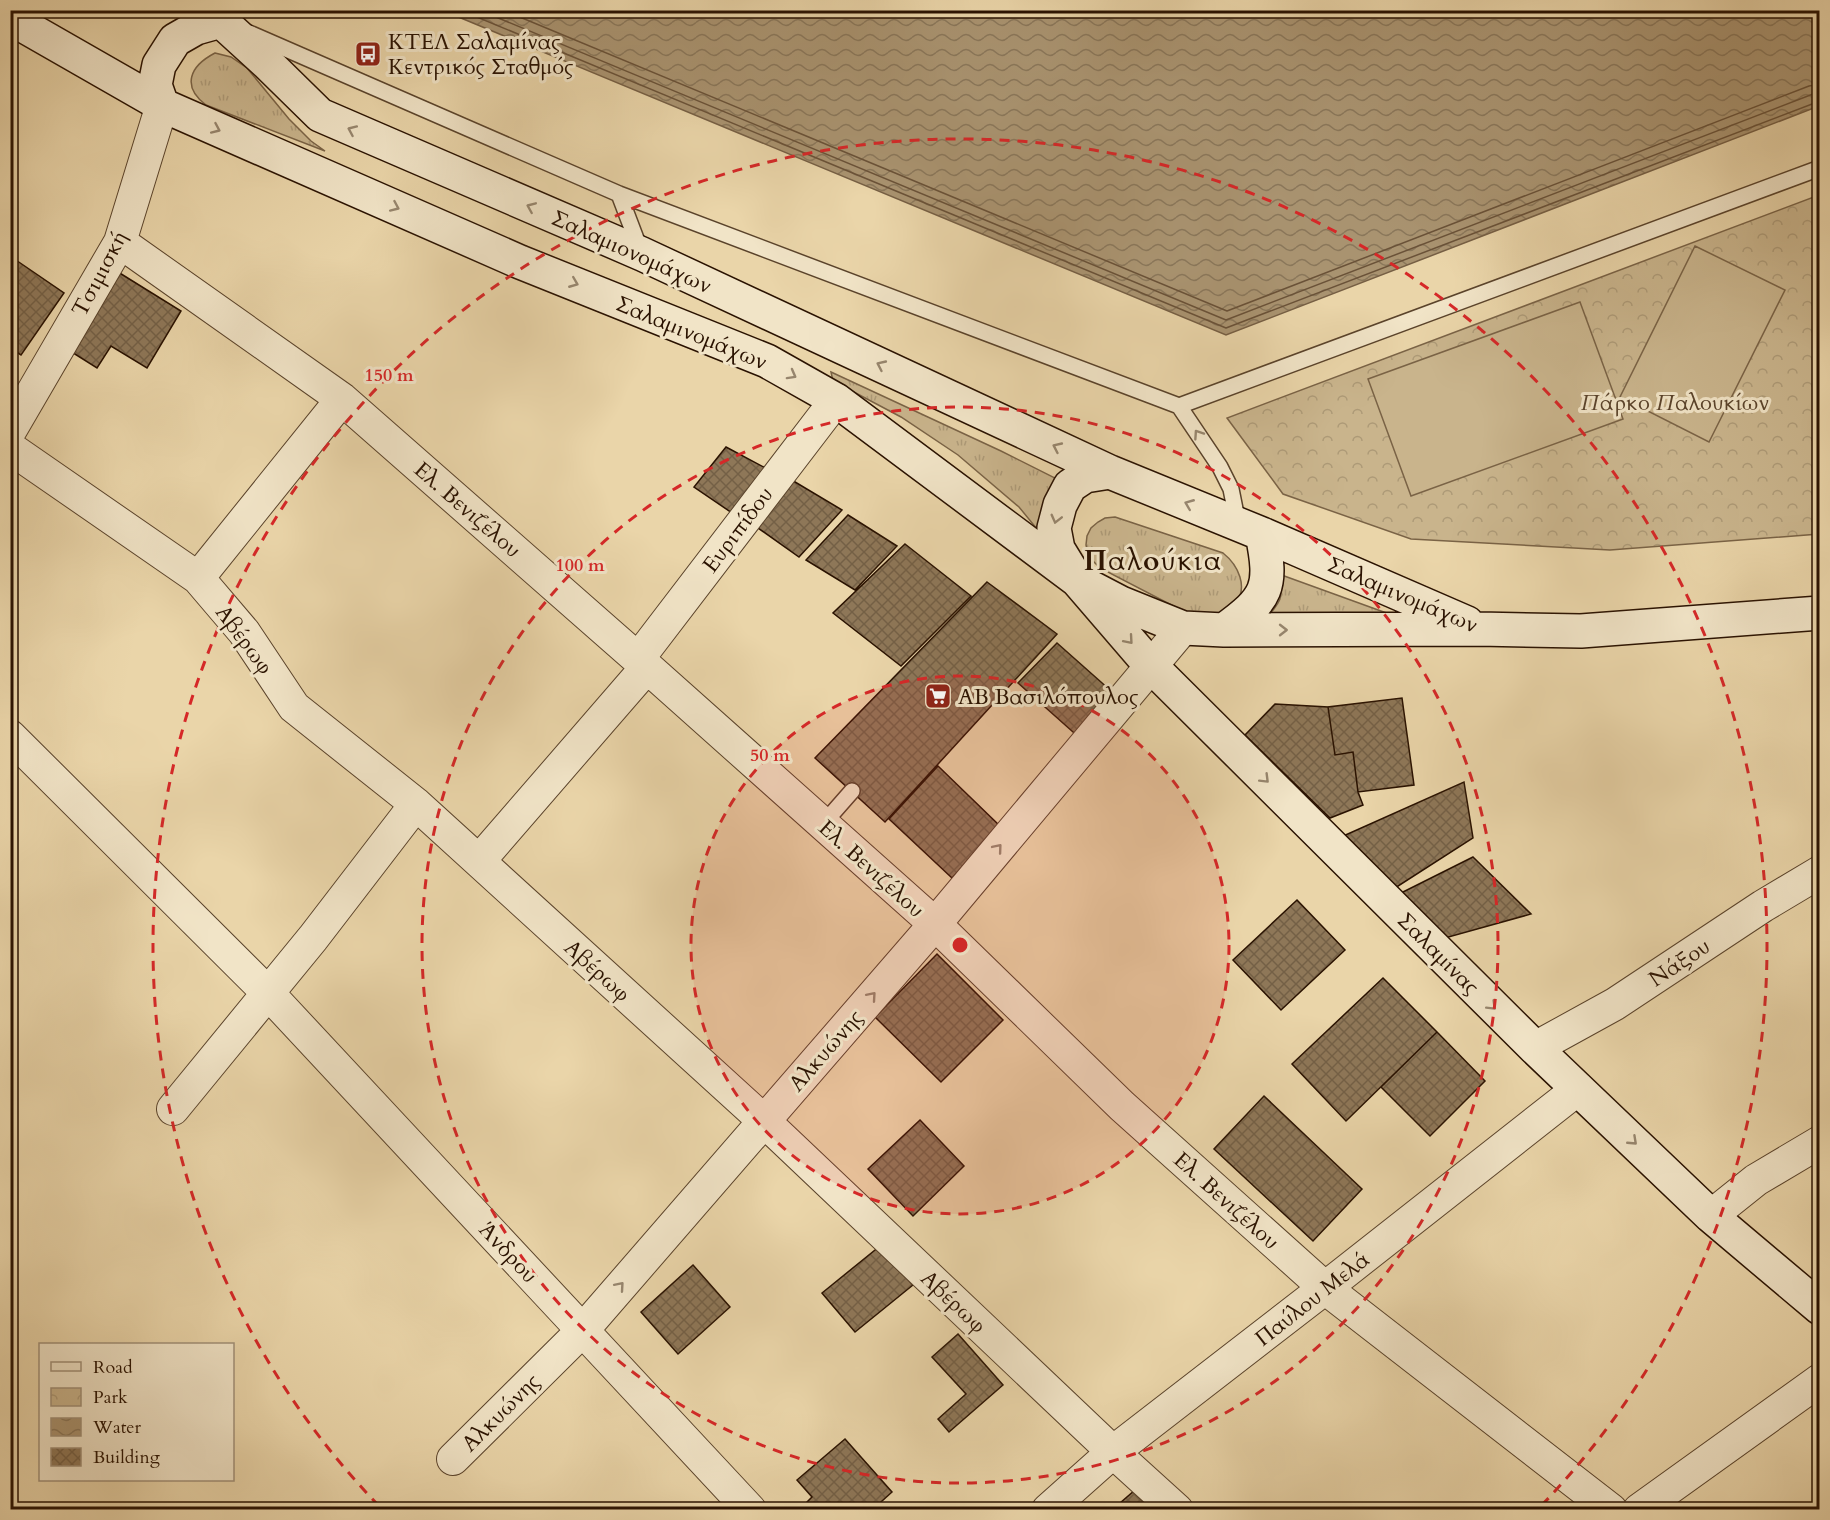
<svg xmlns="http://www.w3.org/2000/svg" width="1830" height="1520" font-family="Cardo,serif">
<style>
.grass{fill:url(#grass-tufts);stroke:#7a6346;stroke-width:1.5}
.park{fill:url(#park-crowns);stroke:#7a6346;stroke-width:1.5}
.pitch{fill:#c9b48c;stroke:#7a6346;stroke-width:1.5}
.water{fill:url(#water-waves);stroke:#765f44;stroke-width:1.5}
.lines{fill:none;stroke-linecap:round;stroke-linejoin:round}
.shore{stroke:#6a5238;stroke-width:1.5}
.building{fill:url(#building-cross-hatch);stroke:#2a1201;stroke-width:1.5}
.lane-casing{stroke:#5a432b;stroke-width:18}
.street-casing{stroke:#5a432b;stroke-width:34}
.secondary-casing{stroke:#2a1201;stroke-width:36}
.lane{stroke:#f1e4c7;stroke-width:15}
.street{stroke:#f1e4c7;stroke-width:32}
.secondary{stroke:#f1e4c7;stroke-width:33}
.oneway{stroke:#97866e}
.ring{fill:none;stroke:#d62828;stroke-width:3;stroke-dasharray:10 8}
.labels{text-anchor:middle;stroke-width:6;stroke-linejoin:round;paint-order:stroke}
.poi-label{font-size:22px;fill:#2a1201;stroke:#f1e4c7;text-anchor:start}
.street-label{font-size:22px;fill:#2a1201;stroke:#f1e4c7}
.park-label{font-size:22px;font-style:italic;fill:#5a432b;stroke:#f1e4c7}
.district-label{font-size:28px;font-weight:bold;letter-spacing:1.5px;fill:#2a1201;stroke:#f1e4c7}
.centre{fill:#d62828;stroke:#f1e4c7;stroke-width:3}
.ring-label{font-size:18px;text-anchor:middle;font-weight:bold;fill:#d62828;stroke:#f1e4c7;stroke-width:6;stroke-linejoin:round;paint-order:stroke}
</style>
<defs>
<pattern id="grass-tufts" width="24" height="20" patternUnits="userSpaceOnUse" patternTransform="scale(1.5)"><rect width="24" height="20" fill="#c9b48c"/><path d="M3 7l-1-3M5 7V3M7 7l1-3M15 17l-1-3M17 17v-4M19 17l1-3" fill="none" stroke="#ad9a77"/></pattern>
<pattern id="park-crowns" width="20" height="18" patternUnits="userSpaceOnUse" patternTransform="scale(1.5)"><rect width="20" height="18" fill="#c9b48c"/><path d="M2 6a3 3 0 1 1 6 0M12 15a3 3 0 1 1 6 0" fill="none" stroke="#ad9a77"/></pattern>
<pattern id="water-waves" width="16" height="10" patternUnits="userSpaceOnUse" patternTransform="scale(1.5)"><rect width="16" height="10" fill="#a99370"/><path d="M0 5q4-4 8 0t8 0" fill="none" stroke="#8a775a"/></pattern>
<pattern id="building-cross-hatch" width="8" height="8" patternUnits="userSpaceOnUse" patternTransform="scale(1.5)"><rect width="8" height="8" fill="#8e7758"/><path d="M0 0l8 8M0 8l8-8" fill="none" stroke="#746046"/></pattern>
</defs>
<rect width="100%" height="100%" fill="#ead5a9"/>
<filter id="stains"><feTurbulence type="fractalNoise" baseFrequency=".00333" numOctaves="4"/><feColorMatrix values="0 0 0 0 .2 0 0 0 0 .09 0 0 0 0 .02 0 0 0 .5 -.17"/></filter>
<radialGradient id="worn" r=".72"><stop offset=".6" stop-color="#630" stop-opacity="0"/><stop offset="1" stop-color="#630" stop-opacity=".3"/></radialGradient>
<path class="grass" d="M215,53L231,57L247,68L289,119L311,141L325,151L206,105C181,86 190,66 215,53Z
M831,372L1001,451L1063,482L1045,533L1037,529L1019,507L958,455L901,417L833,381Z
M1115,517L1223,553C1238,565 1249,587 1235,605C1230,610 1220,615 1214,619L1181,610L1100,568L1093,561L1088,554L1086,545L1087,536L1091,528L1098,522L1105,518Z
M1276,573L1392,615H1269C1284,598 1283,595 1276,573Z"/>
<path class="park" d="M1819,195V534L1610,550L1411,539L1283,494L1227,418Z"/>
<path class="pitch" d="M1695,246L1785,290L1709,442L1620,397Z
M1580,302L1623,419L1411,496L1368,379Z"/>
<path class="water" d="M444,11H1819V106L1226,335Z"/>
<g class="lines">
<path class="shore" d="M460,10L1226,328L1820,101
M479,10L1226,320L1813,94L1820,93
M503,10L1227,311L1809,86L1820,84"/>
</g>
<path class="building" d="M10,256L64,293L21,355L10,348Z
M118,272L181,311L147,368L111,346L97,368L70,351Z
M726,447L771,471L735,515L694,487Z
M785,476L842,510L799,557L751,523Z
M848,515L897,546L855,590L806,560Z
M905,544L971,596L901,666L833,613Z
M987,582L1057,634L885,822L815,758Z
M1057,643L1119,698L1082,740L1018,683Z
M1402,698L1414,785L1358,792L1353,752L1335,755L1328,707Z
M1275,704L1328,707L1335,755L1353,752L1358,792L1363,805L1330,818L1245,735Z
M938,766L1001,827L952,878L889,819Z
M1464,782L1473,838L1395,888L1341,837Z
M1473,857L1531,914L1445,938L1399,894Z
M1297,900L1345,950L1281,1010L1233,960Z
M937,954L1003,1020L941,1082L875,1017Z
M1383,978L1437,1032L1346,1121L1292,1064Z
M1437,1032L1485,1081L1430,1136L1381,1087Z
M1264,1096L1362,1189L1313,1241L1214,1149Z
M920,1120L964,1166L913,1216L868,1169Z
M880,1246L913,1285L855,1332L822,1293Z
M693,1265L730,1307L678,1354L641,1312Z
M958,1334L1003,1385L949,1432L938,1419L966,1394L932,1357Z
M845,1439L892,1492L872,1510H799L812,1497L797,1480Z
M1135,1490L1155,1510H1112Z"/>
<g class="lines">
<defs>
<path id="lane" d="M249,33L619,194L1179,406L1220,467L1231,489L1238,524
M619,194L641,252
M1179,406L1820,168
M823,824L852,791"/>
<path id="street" d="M120,242L342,399L647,667L935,924L1122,1106L1325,1288L1611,1510
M10,431L120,242L162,105
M10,448L198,578L244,632L294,707L416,804L763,1120L1113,1452L1177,1510
M198,578L342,399
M638,659L836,400
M10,736L268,993L750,1510
M479,861L647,667
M1535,1048L1615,1004L1763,906L1820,872
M173,1109L313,938L416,804
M1711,1216L1756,1180L1820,1142
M453,1459L582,1331L935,924L1183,628
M1048,1510L1113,1452L1325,1288L1578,1089
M1639,1510L1820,1380"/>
<path id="secondary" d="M10,18L162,105L520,262L767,361L836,400L1077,580L1121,603L1183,628L1224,630L1479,629L1581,631L1820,613
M162,105L155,85L159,65L175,40L196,28L221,21L267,63L320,115L642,254L1110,472L1262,534L1467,623
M1110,472L1085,476L1070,486L1060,505L1054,528L1058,549L1077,580L1151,666L1535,1048L1711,1216L1820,1308
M1224,630C1268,598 1273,588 1262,534"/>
</defs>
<use href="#lane" class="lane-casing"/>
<use href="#street" class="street-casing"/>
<use href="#secondary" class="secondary-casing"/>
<use href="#lane" class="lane"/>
<use href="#street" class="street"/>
<use href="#secondary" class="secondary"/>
</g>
<defs><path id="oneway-chevron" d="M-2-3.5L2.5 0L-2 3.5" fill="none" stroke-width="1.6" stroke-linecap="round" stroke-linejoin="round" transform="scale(1.5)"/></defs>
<g class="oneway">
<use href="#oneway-chevron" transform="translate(216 129) rotate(24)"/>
<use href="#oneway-chevron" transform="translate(352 130) rotate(-156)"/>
<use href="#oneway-chevron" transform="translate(395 207) rotate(24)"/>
<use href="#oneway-chevron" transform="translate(531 207) rotate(-157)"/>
<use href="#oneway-chevron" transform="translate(574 283) rotate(22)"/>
<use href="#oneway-chevron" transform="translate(881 365) rotate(-155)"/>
<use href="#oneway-chevron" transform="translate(792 375) rotate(29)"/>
<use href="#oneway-chevron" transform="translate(1198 434) rotate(-124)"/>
<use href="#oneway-chevron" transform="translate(1057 447) rotate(-155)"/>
<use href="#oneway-chevron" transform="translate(1189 504) rotate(-158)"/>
<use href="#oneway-chevron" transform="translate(1056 519) rotate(104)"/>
<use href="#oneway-chevron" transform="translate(1283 630)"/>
<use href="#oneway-chevron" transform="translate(1129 640) rotate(49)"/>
<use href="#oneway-chevron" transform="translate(1265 779) rotate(45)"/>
<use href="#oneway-chevron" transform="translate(998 848) rotate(-50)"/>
<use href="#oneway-chevron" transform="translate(872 996) rotate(-49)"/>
<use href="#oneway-chevron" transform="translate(1492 1006) rotate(45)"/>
<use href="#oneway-chevron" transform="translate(1633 1141) rotate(43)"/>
<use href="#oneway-chevron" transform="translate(620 1286) rotate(-49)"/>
</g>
<circle cx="960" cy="945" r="269" fill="#d62828" fill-opacity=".12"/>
<g class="ring">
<circle cx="960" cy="945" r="269"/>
<circle cx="960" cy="945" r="538"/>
<path d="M379 1506A807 807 0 1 1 1541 1506"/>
</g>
<defs>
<symbol id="bus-square" viewBox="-11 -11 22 22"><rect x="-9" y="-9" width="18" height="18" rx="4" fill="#8f2418" stroke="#f1e4c7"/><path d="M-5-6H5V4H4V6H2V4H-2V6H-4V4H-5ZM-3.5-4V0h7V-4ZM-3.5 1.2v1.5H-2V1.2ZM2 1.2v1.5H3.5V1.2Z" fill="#fff"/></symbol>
<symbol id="supermarket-square" viewBox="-11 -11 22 22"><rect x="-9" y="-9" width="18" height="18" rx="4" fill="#8f2418" stroke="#f1e4c7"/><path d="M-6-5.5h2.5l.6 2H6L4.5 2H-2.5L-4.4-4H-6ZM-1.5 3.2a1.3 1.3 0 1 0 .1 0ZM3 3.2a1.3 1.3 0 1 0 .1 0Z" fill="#fff"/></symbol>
</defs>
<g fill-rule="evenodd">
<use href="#bus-square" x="353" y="39" width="30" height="30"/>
<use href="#supermarket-square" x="923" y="681" width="30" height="30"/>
</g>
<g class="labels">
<g class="poi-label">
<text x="388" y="49">ΚΤΕΛ Σαλαμίνας<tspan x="388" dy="25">Κεντρικός Σταθμός</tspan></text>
<text x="958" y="704">ΑΒ Βασιλόπουλος</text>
</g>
<g class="street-label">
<text transform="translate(632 251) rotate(24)" y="8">Σαλαμιονομάχων</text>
<text transform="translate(99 273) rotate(-62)" y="8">Τσιμισκή</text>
<text transform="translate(692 332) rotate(22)" y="8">Σαλαμινομάχων</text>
<text transform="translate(468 509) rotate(41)" y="8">Ελ. Βενιζέλου</text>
<text transform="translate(737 529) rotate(-53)" y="8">Ευριπίδου</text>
<text transform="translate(1403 594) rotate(23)" y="8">Σαλαμινομάχων</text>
<text transform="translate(245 639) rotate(53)" y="8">Αβέρωφ</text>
<text transform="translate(872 868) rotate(42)" y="8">Ελ. Βενιζέλου</text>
<text transform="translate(1439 953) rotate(45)" y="8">Σαλαμίνας</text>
<text transform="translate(1679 962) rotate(-34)" y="8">Νάξου</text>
<text transform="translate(598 970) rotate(42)" y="8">Αβέρωφ</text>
<text transform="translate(825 1050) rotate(-49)" y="8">Αλκυώνης</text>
<text transform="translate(1227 1200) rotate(42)" y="8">Ελ. Βενιζέλου</text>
<text transform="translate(509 1252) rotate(47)" y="8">Άνδρου</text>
<text transform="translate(1312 1298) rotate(-38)" y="8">Παύλου Μελά</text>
<text transform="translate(954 1301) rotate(43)" y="8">Αβέρωφ</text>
<text transform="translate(500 1412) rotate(-45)" y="8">Αλκυώνης</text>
</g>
<g class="park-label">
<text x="1675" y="410">Πάρκο Παλουκίων</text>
</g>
<g class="district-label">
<text x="1153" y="570">Παλούκια</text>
</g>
</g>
<circle cx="960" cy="945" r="9" class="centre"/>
<g class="ring-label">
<text x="389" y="381">150 m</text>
<text x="580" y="571">100 m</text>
<text x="770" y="761">50 m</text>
</g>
<rect width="1830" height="1520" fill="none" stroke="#ead5a9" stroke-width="36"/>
<rect x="12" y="12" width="1806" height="1496" fill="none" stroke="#2a1201" stroke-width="3"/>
<rect x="18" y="18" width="1794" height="1484" fill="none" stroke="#2a1201" stroke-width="1.5"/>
<rect x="39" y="1343" width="195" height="138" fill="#f1e4c7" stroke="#a19078" stroke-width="1.5"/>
<rect x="51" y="1362" width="30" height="9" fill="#f1e4c7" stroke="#a19078" stroke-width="1.5"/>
<text x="93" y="1373" font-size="18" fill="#2a1201">Road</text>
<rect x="51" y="1388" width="30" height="18" fill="url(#park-crowns)" stroke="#a19078" stroke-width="1.5"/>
<text x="93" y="1403" font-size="18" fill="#2a1201">Park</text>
<rect x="51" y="1418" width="30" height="18" fill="url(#water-waves)" stroke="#a19078" stroke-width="1.5"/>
<text x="93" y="1433" font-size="18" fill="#2a1201">Water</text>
<rect x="51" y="1448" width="30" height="18" fill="url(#building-cross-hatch)" stroke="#a19078" stroke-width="1.5"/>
<text x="93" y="1463" font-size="18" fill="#2a1201">Building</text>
<rect width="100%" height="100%" filter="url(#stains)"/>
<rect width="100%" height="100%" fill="url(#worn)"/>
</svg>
